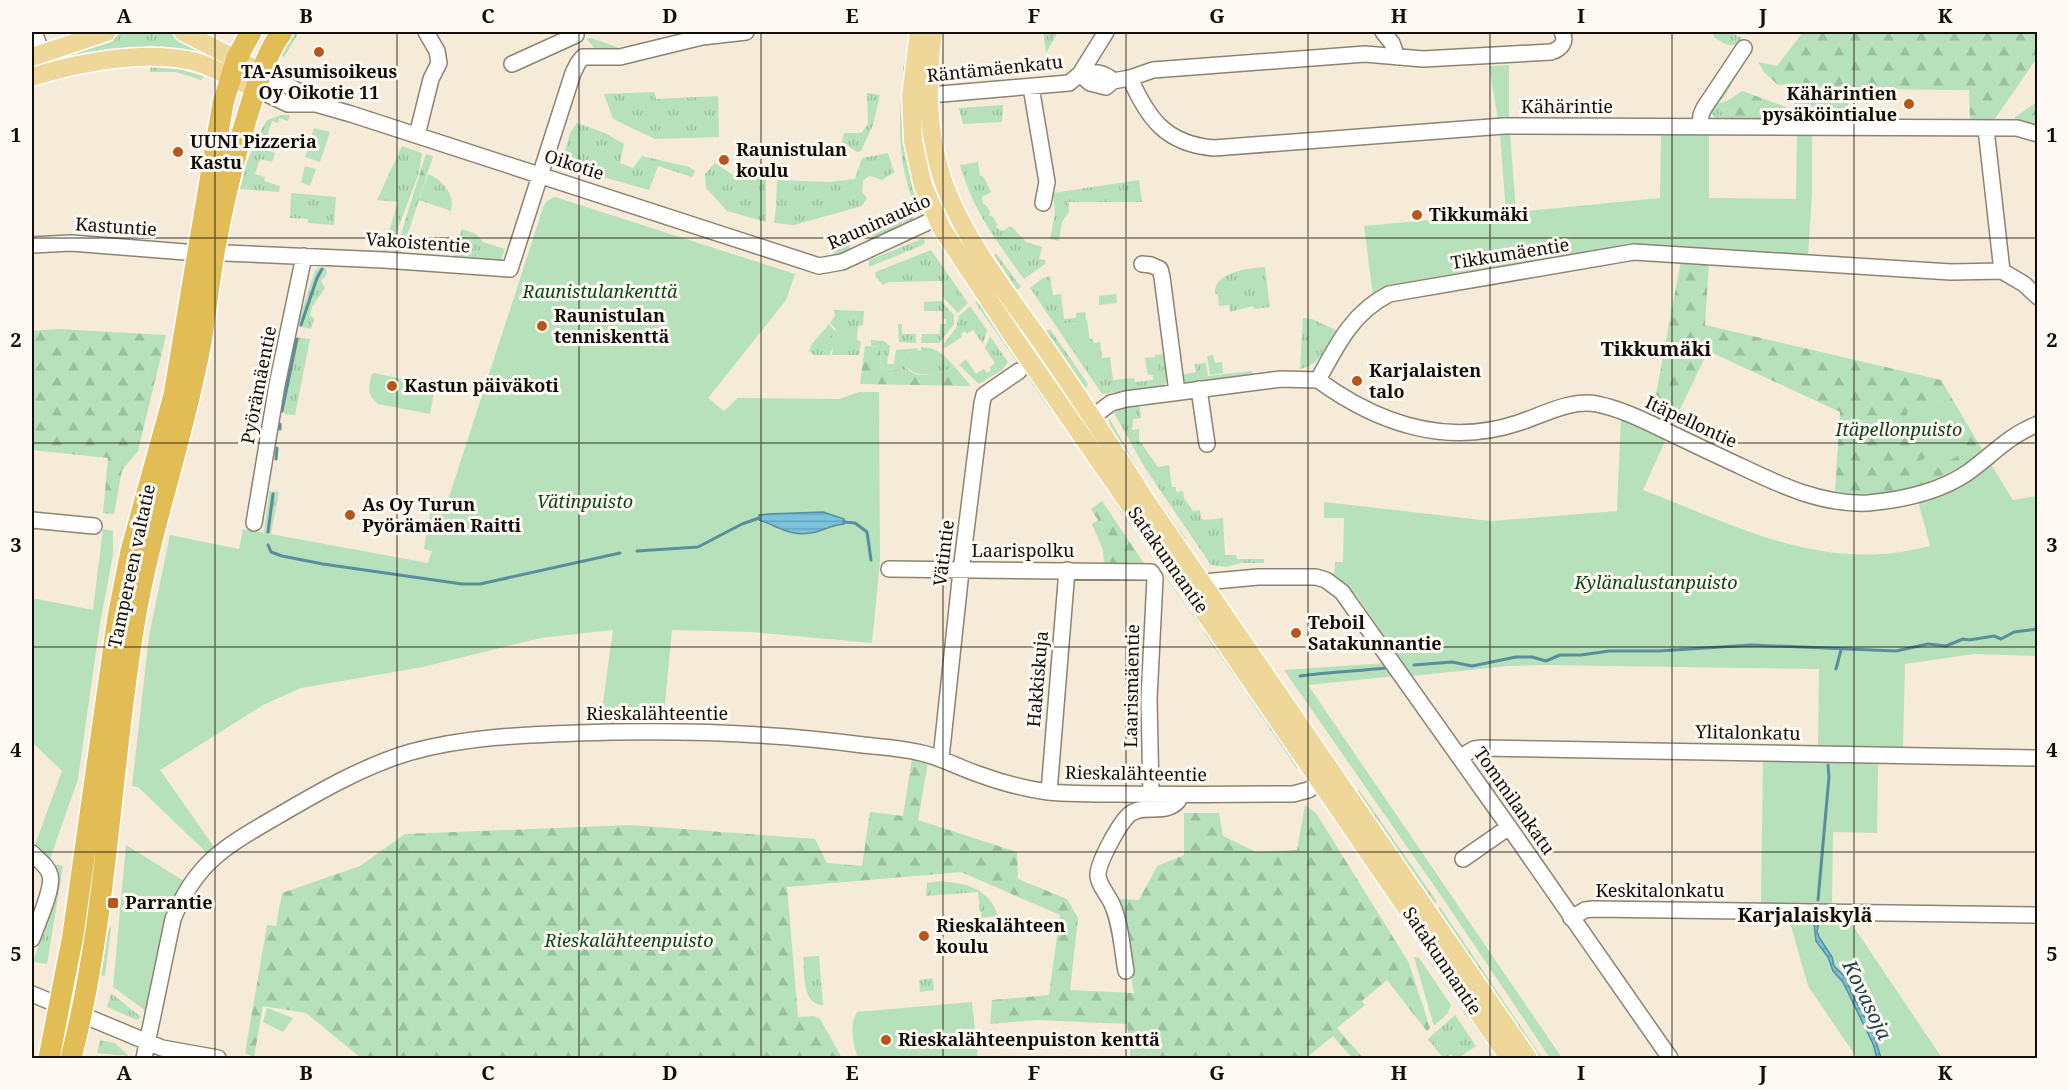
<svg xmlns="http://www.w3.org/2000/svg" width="2069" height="1090" font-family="'Noto Serif',serif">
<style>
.grass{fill:url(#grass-tufts)}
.forest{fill:url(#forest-firs)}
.green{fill:#b6e1ba}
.water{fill:url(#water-rules);stroke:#5a8d9d;stroke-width:1.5}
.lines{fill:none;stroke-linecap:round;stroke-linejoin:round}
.stream{stroke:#5a8d9d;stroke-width:3}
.minor-casing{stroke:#8d8372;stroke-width:18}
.major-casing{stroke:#fff;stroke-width:21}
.highway-casing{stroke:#fff;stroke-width:24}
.minor{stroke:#fff;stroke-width:15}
.major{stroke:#eed799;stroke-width:18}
.highway{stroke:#e2bc55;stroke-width:21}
.grid{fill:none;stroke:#120e08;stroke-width:1.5;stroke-opacity:0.55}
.poi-dot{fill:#b8551c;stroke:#fef9f2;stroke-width:2}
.labels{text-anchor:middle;stroke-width:6;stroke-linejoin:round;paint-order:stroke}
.street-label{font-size:18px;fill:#120e08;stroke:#fef9f2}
.poi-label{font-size:18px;font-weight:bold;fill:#120e08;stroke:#fef9f2;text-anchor:start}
.park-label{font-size:18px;font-style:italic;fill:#0d451b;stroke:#fef9f2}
.neighbourhood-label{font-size:20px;font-weight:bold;fill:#120e08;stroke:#fef9f2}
.water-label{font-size:20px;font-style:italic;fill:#1d404c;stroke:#fef9f2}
.neatline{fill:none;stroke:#120e08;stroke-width:2}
.grid-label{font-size:20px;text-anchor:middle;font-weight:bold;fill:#120e08}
</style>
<defs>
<pattern id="grass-tufts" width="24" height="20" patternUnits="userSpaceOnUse" patternTransform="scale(1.5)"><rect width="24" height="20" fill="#b6e1ba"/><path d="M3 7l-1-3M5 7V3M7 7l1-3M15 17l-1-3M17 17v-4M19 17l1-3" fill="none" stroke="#9bc09e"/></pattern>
<pattern id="forest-firs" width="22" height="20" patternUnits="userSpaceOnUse" patternTransform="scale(1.5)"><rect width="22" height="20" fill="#b6e1ba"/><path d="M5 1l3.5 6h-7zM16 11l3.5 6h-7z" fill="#9bc09e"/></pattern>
<pattern id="water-rules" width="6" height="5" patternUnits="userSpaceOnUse" patternTransform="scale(1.5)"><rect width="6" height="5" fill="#79c3dd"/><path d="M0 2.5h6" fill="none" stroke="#68a6bc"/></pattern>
</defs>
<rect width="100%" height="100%" fill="#f6ebd9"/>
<path class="grass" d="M126,32H172L214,51L211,58L131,52L64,58L56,57V54Z
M289,32H299L284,57L276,54Z
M1043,32H1058L1046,53Z
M1713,32H1730L1742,38L1743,41C1732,49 1724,44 1714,37Z
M591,38L617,47L620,52H597L587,39Z
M908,51H910L922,204L919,213C898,174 898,126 902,83C903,73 903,60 908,51Z
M1743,62L1725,96L1718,104L1723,112L1727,108L1729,109L1730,114L1750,117L1752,120H1717L1710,112Z
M150,67L178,69L204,76L201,80L176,72H150Z
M654,92L656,99L718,96L719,137L655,139L613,119L604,94Z
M867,93L880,95L873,125L861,151L857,152L842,142L844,133H861L868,124Z
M1003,105L1002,122L963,124L959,108Z
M281,115H290L288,121L279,118L278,123L272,121L267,136L259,134L267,120Z
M577,123L605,133L624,144L620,163L633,168L642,156L689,167L695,171L692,177L658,166L649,190L561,165L570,133Z
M314,128L330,132L320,162L305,157Z
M258,137L273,142L270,151L275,153L272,162L260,159L255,174L265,177L264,181L280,186L279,192L240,189L247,162Z
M402,146L422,153L419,173L391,246L385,254H382L398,202L377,200Z
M888,153L894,172L882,180L870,176L863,180L862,192L867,198L862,206L794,225L774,223L776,206L777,180L829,182L855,179L862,158Z
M978,162L980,176H983L991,192L982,197L983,204L986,205L990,212L989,215L993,217L997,224L996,227L1002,231L1011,226L1026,242L1042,247L1039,259L1046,260L1045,264L1024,279C997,242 973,211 960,165Z
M715,163L736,177L766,176V222L727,211L706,188L705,174Z
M428,174C441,179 456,194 451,211L419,200Z
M1139,180L1142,202H1069V212L1062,222L1059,241L1050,239L1055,214L1053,193Z
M291,193L336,197L334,225L308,223V219L290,218Z
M910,210L914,218L912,221L866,243L876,232L881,222L887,221L894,212L900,215Z
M462,229L476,234L483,242L505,249L501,260L453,258Z
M845,238L850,245L849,254L830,258Z
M924,238L925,242L923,245L869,267V260Z
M931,250L968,303L958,313L943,297L942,281L889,282L883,285L876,277L875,273L878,271Z
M996,253L1021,287L1017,290L994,255Z
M319,267L326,268L327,274L321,281L325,288L312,307L310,315L314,319L311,329L299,326L300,316L315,271Z
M1265,267L1270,307L1254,309L1253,306L1230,312L1229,305L1217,289L1218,294H1215C1213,272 1249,268 1265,267Z
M1050,276L1053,295L1061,294L1064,319L1076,318V313L1085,312L1089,339H1093L1094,343L1100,342L1102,358L1110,357L1113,380L1134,378L1135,382L1153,380V374H1157L1155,355L1163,354L1168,376L1165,385L1102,394L1030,288L1043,278Z
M977,300L989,313L1055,408L1051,411L975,302Z
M941,301L954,315V324L939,343H921L922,334H940V324H946V319H943V311H924V302Z
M970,306L987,330L983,344L973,330L967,334L965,331L961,334L962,337L945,348L943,345L956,328L959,316Z
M834,310L864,311L863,325L858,326L857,340L861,342L859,355H832L833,348L829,355H814L809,351L812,344L829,324L836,332L835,328L830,323L835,316Z
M1303,318L1312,319L1338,331C1327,347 1320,365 1300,369Z
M898,324H902V334H916V343L899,342Z
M1050,329L1088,384L1087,387L1082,391L1065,359L1046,331Z
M990,336L1008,362L1002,370L979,384L959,365L966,359L976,374L984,369L987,373L991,370L990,367L995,363L985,348Z
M295,337L310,339L295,415L284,414L281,407L292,340Z
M871,340L884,341L890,346L887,364H894L896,350L918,348L917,351H909L902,363L909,371L881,369L880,347L871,346Z
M921,347C938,348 944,355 955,367L934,374V353L921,351Z
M1206,363L1208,376L1252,371L1253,375L1183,383L1180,375L1196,372L1195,364Z
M1137,405L1140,408L1141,418L1133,419L1132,430L1139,429V440L1158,467L1169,465L1172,487H1176V492L1183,491L1184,498L1193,511L1200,510L1201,518L1204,520L1223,518L1225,555H1236L1237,559H1264V563H1241L1226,567L1211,565L1145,468L1114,413L1119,408Z
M1109,418L1148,486L1186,539L1181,543L1109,431Z
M269,491L279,492L271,534L264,533Z
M1120,502L1158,558L1155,560L1116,505Z
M1163,564L1203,622L1199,625L1159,567Z
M1208,630L1243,683L1242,687L1204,633Z
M1250,694L1299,764L1297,769L1247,695Z
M1359,790L1437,902L1431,906L1353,794Z
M52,864L63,866L47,964L33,962C40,941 61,896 58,876C57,872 54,868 52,864Z
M939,881C966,883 989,888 998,916L980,918V915L982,914V912H980L978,892L926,896L927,883Z
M1440,907L1542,1058H1535L1434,911Z
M109,927L111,928L105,976L98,975Z
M819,956L823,1005C801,1005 805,972 803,957Z
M1427,958L1432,959L1502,1058H1496Z
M933,978L934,990L920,992L919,980Z
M111,993L141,1017L137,1020L107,1007Z
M1455,1015L1476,1046L1459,1058H1454L1451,1055L1443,1058L1428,1039Z
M100,1040L115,1043L129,1056L97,1053Z"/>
<path class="forest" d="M1803,32H2037V58L1994,120L1970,119L1969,90L1848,89V118H1826L1819,106L1810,107L1800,116L1793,107L1797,95L1796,83L1778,85L1764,72L1758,62L1777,66Z
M1742,91L1786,107L1794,119L1752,120L1750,117L1732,119L1729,109L1727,108L1723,112L1717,104L1727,101Z
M2037,102V126L2015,122V117Z
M426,154L433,156L401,255L391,254L401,234Z
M1681,260L1709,262L1705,325L1941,380L1983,451C1940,484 1889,500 1835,492L1840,412L1708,351L1672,426L1652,416Z
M58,329L166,335L138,451L122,470L114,514L103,513L108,458L32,450V331Z
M865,346L880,347L881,369L909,371L918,375L934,374L955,367L971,386L860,384Z
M1102,501L1145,565L1104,567L1103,550L1092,524L1098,520L1091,509Z
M912,759L928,762L918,820L1017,852L1018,879L1067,899L1078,918L1070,990L1134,993L1117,899L1139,900L1157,866L1184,855V813H1219L1223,836L1256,852L1297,850L1305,805L1316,813L1409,963L1430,1028L1427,1031L1426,1030L1387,980L1362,1001L1365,1005L1337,1028L1363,1058H1352L1333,1036L1306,1058H1131L1127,1024L1037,1020L990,1024L992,1000L1049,995L1060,915L961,872L787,887L798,1017L814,1016L820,1019L842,1058H361L306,1013L263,1006L254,1057L245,1053L267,925L276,926L282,893L360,866L405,834L630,825L815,839L827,863L862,866L870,812L903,816Z"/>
<path class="green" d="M1509,65V119L1498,120L1489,66Z
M1510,133L1516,212L1660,198L1661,134H1709V198L1796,199L1797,134H1812V194L1808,255L1640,244L1405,283L1373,295L1364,226L1506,213L1500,134Z
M305,166L316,169L310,186L301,182Z
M555,197L795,274L786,300L708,398L724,411L738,398L839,399L859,392H879L880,561L872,643L752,632L672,630L663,724L600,725L613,630L541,638L423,667L301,688L263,705L160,770L214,847L207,853L138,787L132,786L149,636L170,535L239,549L243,529L428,563L432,551L424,549L433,497L448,500L544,205L547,201Z
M1227,287L1229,305L1219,306L1217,289Z
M1116,294L1117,303L1099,305V296Z
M1087,320L1093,365L1101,364L1102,372L1092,373L1058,324Z
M841,330C848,328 851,335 857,334V340L827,347L826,342Z
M910,350L931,351L934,353V374C919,375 912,374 902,363Z
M1213,355L1215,363L1222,362L1223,373L1210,375L1207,356Z
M1156,357L1158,374L1148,375L1145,358Z
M374,373L434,386L435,387L430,414L378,404C367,395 368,387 372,374Z
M1911,401L1945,409L1969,449L1916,481L1912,471L1928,454L1906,417Z
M1621,417L1666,439L1643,490C1740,527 1823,574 1930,546L1918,501L1990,463L2013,500L2037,496V656L1974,654L1905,664L1903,748L1818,747L1819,669L1548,665L1508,666L1412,676L1357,596L1334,575L1335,562H1343L1344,518H1324V502L1491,521L1617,511Z
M103,529L113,531V555L100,623L78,779L50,859L35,845L62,771L32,742V598L93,610Z
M1386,663L1396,676L1308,685L1562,1058H1550L1444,900L1284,670Z
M1763,760L1878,762L1877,833L1833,832L1832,905L1761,904Z
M126,845L184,881L174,901L146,1011L113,987Z
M1789,919L1849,920L1942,1058H1857L1808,986Z
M1414,957L1419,958L1451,1005L1447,1014L1434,1026Z
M972,1002L978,1058H858C853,1045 849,1025 857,1012Z
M267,1008L293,1018L283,1032L263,1022Z"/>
<path class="water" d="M823,512L844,519V524C833,525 826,529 816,532C792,538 780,527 759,520V515L768,514Z
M1819,922L1817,931L1819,937L1832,957L1834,966L1846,978L1851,992L1873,1032L1881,1058H1877L1873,1044L1843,982L1833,971L1828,957L1816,941L1814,923Z"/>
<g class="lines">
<path class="stream" d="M301,325L317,278L322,269
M282,411L297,339
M280,429V424
M276,459L277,448
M844,522L855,523L867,532L871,560
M268,532L273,494
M268,545L271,552L282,556L323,564L462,584H480L620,553
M637,551L698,547L742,524L759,518
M1414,665L1452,662L1472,666L1516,657H1532L1546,661L1560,655H1581L1609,651H1659L1751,645L1896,651L1928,644L1946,646L1963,639L1969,640L1994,636L2001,639L2014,632L2038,629
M1836,669L1841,650
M1300,676C1329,672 1358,671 1386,668
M1818,900L1829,777L1828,765"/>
<defs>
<path id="minor" d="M34,32L49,71
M1383,32L1392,43L1397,57
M583,57H620L702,37L746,32
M512,64L576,35
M261,72L298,91L316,104
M1080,74L1090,83L1106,87L1113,81L1130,78L1153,70L1365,54L1423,59L1551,52C1561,49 1567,42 1562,32
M1080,74C1093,72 1103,71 1113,81
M1130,78C1148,119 1166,144 1214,148L1504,126L2017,128L2038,134
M1031,87L1047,182L1043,203
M256,89L288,104H316L351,114L819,266L842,262L954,210
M918,96L1069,83L1080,74L1106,32
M1700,127L1701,115L1704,108L1744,48
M1986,129L2002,271
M417,135L431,79L439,63L437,51L426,32
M32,245L71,243L198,253
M225,253L384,260L510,269L573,73L578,63L583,57
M1142,264L1151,265L1160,269L1162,277L1177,392
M2002,271L2024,284L2038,297
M1318,380C1377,423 1446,447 1518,423C1543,415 1570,399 1597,404C1621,409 1643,420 1664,430C1689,442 1714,454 1738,465C1780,485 1821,505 1868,503C1901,500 1939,492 1967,473C1991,456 2009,435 2038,424
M1199,389L1207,444
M1083,424L1111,403L1126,399L1281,379L1318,380C1337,345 1352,313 1389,294L1634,252L1951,272L2002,271
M32,520L94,526
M254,523L277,385L304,256
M889,569L1151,572L1155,578L1149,699L1151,795
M1193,583L1258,577H1316L1326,580L1342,592L1509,827L1670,1058
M1460,757L1474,749L1482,748L2038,758
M941,758L961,571L982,403L984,395L1019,371
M1049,792L1067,570
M32,853C38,860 48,866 50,875C54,888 37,924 32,939
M1463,859L1509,827
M1571,918L1585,910L1593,909L2038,915
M1126,971C1122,949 1121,924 1112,904C1108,895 1098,884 1098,875C1098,862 1120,822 1130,814C1145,803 1164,816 1178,801L1179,796
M32,994L162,1048L218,1058
M144,1058L173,919C196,862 226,846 276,817C319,792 363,766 411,752C465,737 521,735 577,733C673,730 768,732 863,745C881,747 899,748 917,752C939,756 957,767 978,774C1000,782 1024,789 1048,792C1071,794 1096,794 1119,794C1177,795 1235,794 1293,794L1308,790L1329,777"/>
<path id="major" d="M183,32L261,72
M919,32L911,96L913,141L923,186L942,229L1014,338L1210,621L1509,1058
M933,32C927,80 926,123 940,171C958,233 1007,293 1044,346C1079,397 1113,449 1146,501L1528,1058
M32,57L107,32
M32,77C79,62 144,50 192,61C215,67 235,79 256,89"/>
<path id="highway" d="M49,1058L73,935L118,617L131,551L174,395L223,103L237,58L251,32
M71,1058C108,915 110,765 135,619C151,525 184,436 201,342C206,312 209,282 214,253C223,202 235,153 251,104C259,79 266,54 282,32"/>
</defs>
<use href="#minor" class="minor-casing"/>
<use href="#major" class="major-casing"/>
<use href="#highway" class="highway-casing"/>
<use href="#minor" class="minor"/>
<use href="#major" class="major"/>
<use href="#highway" class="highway"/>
</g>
<path class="grid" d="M215,32V1058M397,32V1058M579,32V1058M761,32V1058M943,32V1058M1126,32V1058M1308,32V1058M1490,32V1058M1672,32V1058M1854,32V1058M32,238H2038M32,443H2038M32,647H2038M32,852H2038"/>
<g class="poi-dot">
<circle cx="319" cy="52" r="6"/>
<circle cx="1909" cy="104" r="6"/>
<circle cx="178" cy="152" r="6"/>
<circle cx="724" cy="160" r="6"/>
<circle cx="1417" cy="215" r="6"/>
<circle cx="542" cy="326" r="6"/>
<circle cx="1357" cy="381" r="6"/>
<circle cx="392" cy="386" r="6"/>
<circle cx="350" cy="515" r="6"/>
<circle cx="1296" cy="633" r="6"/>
<rect x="107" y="897" width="12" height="12" rx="3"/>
<circle cx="924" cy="936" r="6"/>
<circle cx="886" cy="1040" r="6"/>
</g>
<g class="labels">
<g class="street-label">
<text transform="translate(995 69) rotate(-6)" y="6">Räntämäenkatu</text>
<text x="1567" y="113">Kähärintie</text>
<text transform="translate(574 165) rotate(18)" y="6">Oikotie</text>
<text transform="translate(879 222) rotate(-24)" y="6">Rauninaukio</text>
<text transform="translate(116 227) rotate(4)" y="6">Kastuntie</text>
<text transform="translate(418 243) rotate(4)" y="6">Vakoistentie</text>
<text transform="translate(1510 254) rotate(-9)" y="6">Tikkumäentie</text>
<text transform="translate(259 385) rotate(-79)" y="6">Pyörämäentie</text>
<text transform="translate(1691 422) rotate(25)" y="6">Itäpellontie</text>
<text x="1023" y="557">Laarispolku</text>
<text transform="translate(944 553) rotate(-83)" y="6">Vätintie</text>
<text transform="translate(1168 560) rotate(55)" y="6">Satakunnantie</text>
<text transform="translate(132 566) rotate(-78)" y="6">Tampereen valtatie</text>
<text transform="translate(1038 679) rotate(-85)" y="6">Hakkiskuja</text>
<text transform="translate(1132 686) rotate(-89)" y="6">Laarismäentie</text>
<text x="657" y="720">Rieskalähteentie</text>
<text transform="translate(1748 733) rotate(1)" y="6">Ylitalonkatu</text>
<text transform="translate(1136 774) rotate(1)" y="6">Rieskalähteentie</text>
<text transform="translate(1514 801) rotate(55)" y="6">Tommilankatu</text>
<text x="1660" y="897">Keskitalonkatu</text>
<text transform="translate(1442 961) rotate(56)" y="6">Satakunnantie</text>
</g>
<g class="poi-label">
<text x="319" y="78" text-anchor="middle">TA-Asumisoikeus<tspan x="319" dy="21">Oy Oikotie 11</tspan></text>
<text x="1897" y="100" text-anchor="end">Kähärintien<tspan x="1897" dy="21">pysäköintialue</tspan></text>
<text x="190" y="148">UUNI Pizzeria<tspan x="190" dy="21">Kastu</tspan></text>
<text x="736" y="156">Raunistulan<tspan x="736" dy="21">koulu</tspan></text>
<text x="1429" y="221">Tikkumäki</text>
<text x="554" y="322">Raunistulan<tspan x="554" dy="21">tenniskenttä</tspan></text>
<text x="1369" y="377">Karjalaisten<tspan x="1369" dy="21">talo</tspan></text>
<text x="404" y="392">Kastun päiväkoti</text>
<text x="362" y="511">As Oy Turun<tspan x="362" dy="21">Pyörämäen Raitti</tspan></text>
<text x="1308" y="629">Teboil<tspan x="1308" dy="21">Satakunnantie</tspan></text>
<text x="125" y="909">Parrantie</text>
<text x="936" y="932">Rieskalähteen<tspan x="936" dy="21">koulu</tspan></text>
<text x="898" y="1046">Rieskalähteenpuiston kenttä</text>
</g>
<g class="park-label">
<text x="600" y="298">Raunistulankenttä</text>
<text x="1899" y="436">Itäpellonpuisto</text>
<text x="585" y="508">Vätinpuisto</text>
<text x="1656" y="589">Kylänalustanpuisto</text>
<text x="629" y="947">Rieskalähteenpuisto</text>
</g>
<g class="neighbourhood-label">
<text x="1656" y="356">Tikkumäki</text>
<text x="1805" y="922">Karjalaiskylä</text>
</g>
<g class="water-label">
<text transform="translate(1867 1000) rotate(64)" y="7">Kovasoja</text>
</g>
</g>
<rect width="2069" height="1090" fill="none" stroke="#fef9f2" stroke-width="66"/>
<rect x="33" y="33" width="2003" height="1024" class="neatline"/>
<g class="grid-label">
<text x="124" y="23">A</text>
<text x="306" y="23">B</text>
<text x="488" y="23">C</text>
<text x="670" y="23">D</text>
<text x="852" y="23">E</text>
<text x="1034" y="23">F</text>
<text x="1217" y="23">G</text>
<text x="1399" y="23">H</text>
<text x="1581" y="23">I</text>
<text x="1763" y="23">J</text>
<text x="1945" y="23">K</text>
<text x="16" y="142">1</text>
<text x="2052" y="142">1</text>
<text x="16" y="347">2</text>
<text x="2052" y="347">2</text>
<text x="16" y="552">3</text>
<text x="2052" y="552">3</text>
<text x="16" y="757">4</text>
<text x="2052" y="757">4</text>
<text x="16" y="961">5</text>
<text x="2052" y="961">5</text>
<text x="124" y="1080">A</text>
<text x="306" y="1080">B</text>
<text x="488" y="1080">C</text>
<text x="670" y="1080">D</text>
<text x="852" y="1080">E</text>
<text x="1034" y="1080">F</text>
<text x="1217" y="1080">G</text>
<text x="1399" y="1080">H</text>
<text x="1581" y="1080">I</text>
<text x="1763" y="1080">J</text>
<text x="1945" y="1080">K</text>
</g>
</svg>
